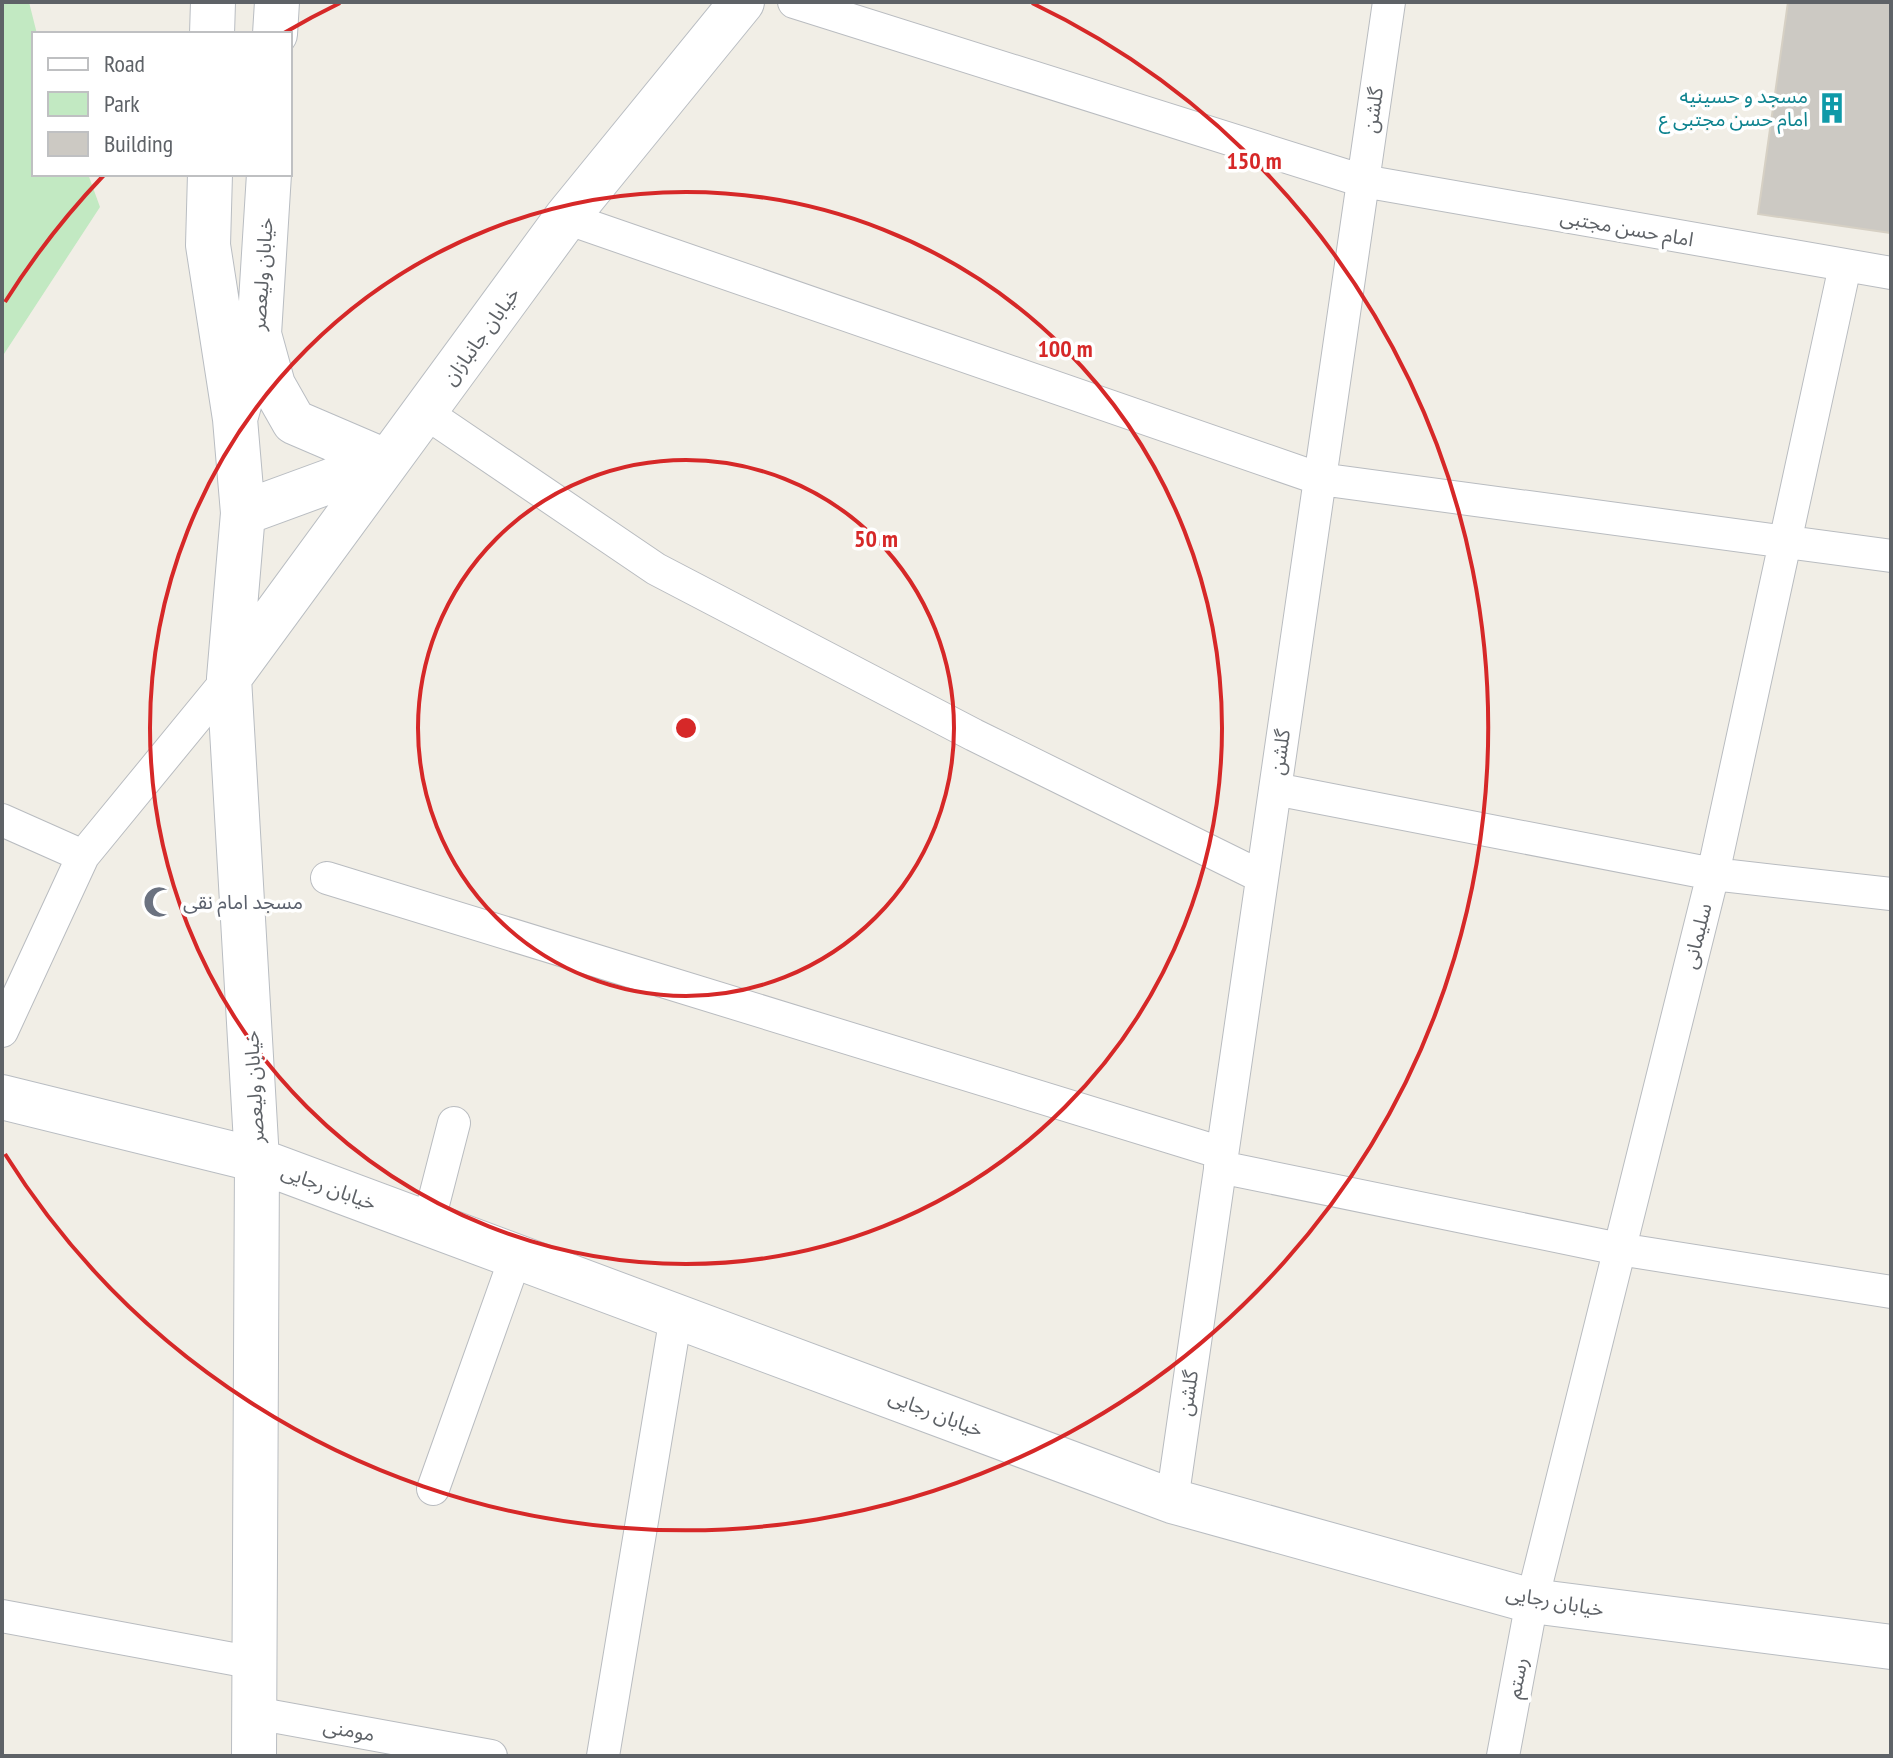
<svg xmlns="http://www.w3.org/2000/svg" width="1893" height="1758" font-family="'PT Sans Narrow','Noto Sans Arabic',sans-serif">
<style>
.green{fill:#c2e9c2}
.building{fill:#ccc9c3;stroke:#d6d0c4;stroke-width:2}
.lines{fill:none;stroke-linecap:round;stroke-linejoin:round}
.street-casing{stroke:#b9bcc0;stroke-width:34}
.secondary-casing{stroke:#b9bdc2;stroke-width:46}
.street{stroke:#fff;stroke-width:32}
.secondary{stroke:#fff;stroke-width:44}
.ring{fill:none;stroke:#d62828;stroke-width:4}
.labels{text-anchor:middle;stroke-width:7;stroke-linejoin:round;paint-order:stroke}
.culture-label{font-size:20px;fill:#0d838f;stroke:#fff;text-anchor:end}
.street-label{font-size:20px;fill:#5e6267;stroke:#fff}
.worship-label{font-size:20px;fill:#5b616d;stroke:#fff;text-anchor:start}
.centre{fill:#d62828;stroke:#fff;stroke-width:4}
.ring-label{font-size:24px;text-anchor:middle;font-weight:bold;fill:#d62828;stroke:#fff;stroke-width:7;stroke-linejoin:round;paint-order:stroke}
</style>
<rect width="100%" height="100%" fill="#f1eee6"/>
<path class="green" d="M2,2H29L37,34L34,174H88L100,207L2,357Z"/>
<path class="building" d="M1788,2H1891V233L1758,214Z"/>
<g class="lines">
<defs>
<path id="street" d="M794,2L1363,181L1891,273
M566,218L1320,479L1891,556
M426,413L656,569L974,735L1262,877
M1275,789L1713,874L1891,894
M2,820L83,856
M327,878L1222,1153
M2,1031L83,856L229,678
M1220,1167L1619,1249L1891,1292
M428,1224L454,1123
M433,1489L516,1256
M1172,1501L1389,2
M2,1616L255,1663
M255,1713L491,1756
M603,1756L676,1316
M1503,1756L1532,1601L1713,874L1845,266"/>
<path id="secondary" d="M212,34L213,2
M275,34L277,2
M210,174L208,245L235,419L259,334L269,174
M259,334L273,385L294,422L385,461
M235,419L243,513L229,678L257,1160L254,1756
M243,513L385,461
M229,678L566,218L742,2
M2,1097L257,1160L1172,1501L1532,1601L1891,1647"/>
</defs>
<use href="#street" class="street-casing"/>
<use href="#secondary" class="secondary-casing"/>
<use href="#street" class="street"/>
<use href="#secondary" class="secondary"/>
</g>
<g class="ring">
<circle cx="686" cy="728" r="268"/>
<circle cx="686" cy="728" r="536"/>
<path d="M5 302A803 803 0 0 1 104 175M284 33A803 803 0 0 1 340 3M1032 3A803 803 0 1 1 5 1154"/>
</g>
<defs>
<symbol id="building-bare" viewBox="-9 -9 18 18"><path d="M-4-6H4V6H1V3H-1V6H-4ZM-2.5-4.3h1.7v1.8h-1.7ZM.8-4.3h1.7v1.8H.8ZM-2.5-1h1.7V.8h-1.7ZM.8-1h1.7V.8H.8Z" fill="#0f9aa8" stroke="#fff" stroke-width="2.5" paint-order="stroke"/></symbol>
<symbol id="mosque-bare" viewBox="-9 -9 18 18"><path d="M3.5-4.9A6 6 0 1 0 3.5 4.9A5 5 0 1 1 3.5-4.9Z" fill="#6b7280" stroke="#fff" stroke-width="2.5" paint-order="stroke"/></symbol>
</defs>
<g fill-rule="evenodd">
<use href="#building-bare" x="1810" y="86" width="44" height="44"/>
<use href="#mosque-bare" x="137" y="880" width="44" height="44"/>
</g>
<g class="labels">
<g class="culture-label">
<text x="1808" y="103">مسجد و حسینیه<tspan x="1808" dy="23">امام حسن مجتبی ع</tspan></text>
</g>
<g class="street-label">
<text transform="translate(1373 110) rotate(-82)" y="7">گلشن</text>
<text transform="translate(1627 228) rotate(10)" y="7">امام حسن مجتبی</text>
<text transform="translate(262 274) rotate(-86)" y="7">خیابان ولیعصر</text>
<text transform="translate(481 336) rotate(-54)" y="7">خیابان جانبازان</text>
<text transform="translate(1280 752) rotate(-82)" y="7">گلشن</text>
<text transform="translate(1697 936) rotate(-76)" y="7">سلیمانی</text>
<text transform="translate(254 1087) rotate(-93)" y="7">خیابان ولیعصر</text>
<text transform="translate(329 1187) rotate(20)" y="7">خیابان رجایی</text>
<text transform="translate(1188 1393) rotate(-82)" y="7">گلشن</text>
<text transform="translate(936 1413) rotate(21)" y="7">خیابان رجایی</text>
<text transform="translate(1555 1601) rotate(10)" y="7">خیابان رجایی</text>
<text transform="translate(1517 1678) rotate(-79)" y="7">رستم</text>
<text transform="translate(349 1730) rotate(10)" y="7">مومنی</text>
</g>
<g class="worship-label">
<text x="183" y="909">مسجد امام نقی</text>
</g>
</g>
<circle cx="686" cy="728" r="12" class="centre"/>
<g class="ring-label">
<text x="1254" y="169">150 m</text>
<text x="1065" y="357">100 m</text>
<text x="876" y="547">50 m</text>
</g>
<rect width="1893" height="1758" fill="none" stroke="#5e6267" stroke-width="8"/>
<rect x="32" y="32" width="260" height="144" fill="#ffffff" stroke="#bfc0c2" stroke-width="2"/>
<rect x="48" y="58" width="40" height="12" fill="#ffffff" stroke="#bfc0c2" stroke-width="2"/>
<text x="104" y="72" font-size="24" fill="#5e6267">Road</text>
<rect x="48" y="92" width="40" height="24" fill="#c2e9c2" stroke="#bfc0c2" stroke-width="2"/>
<text x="104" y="112" font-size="24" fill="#5e6267">Park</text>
<rect x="48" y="132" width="40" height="24" fill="#ccc9c3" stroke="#bfc0c2" stroke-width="2"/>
<text x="104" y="152" font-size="24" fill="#5e6267">Building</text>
</svg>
